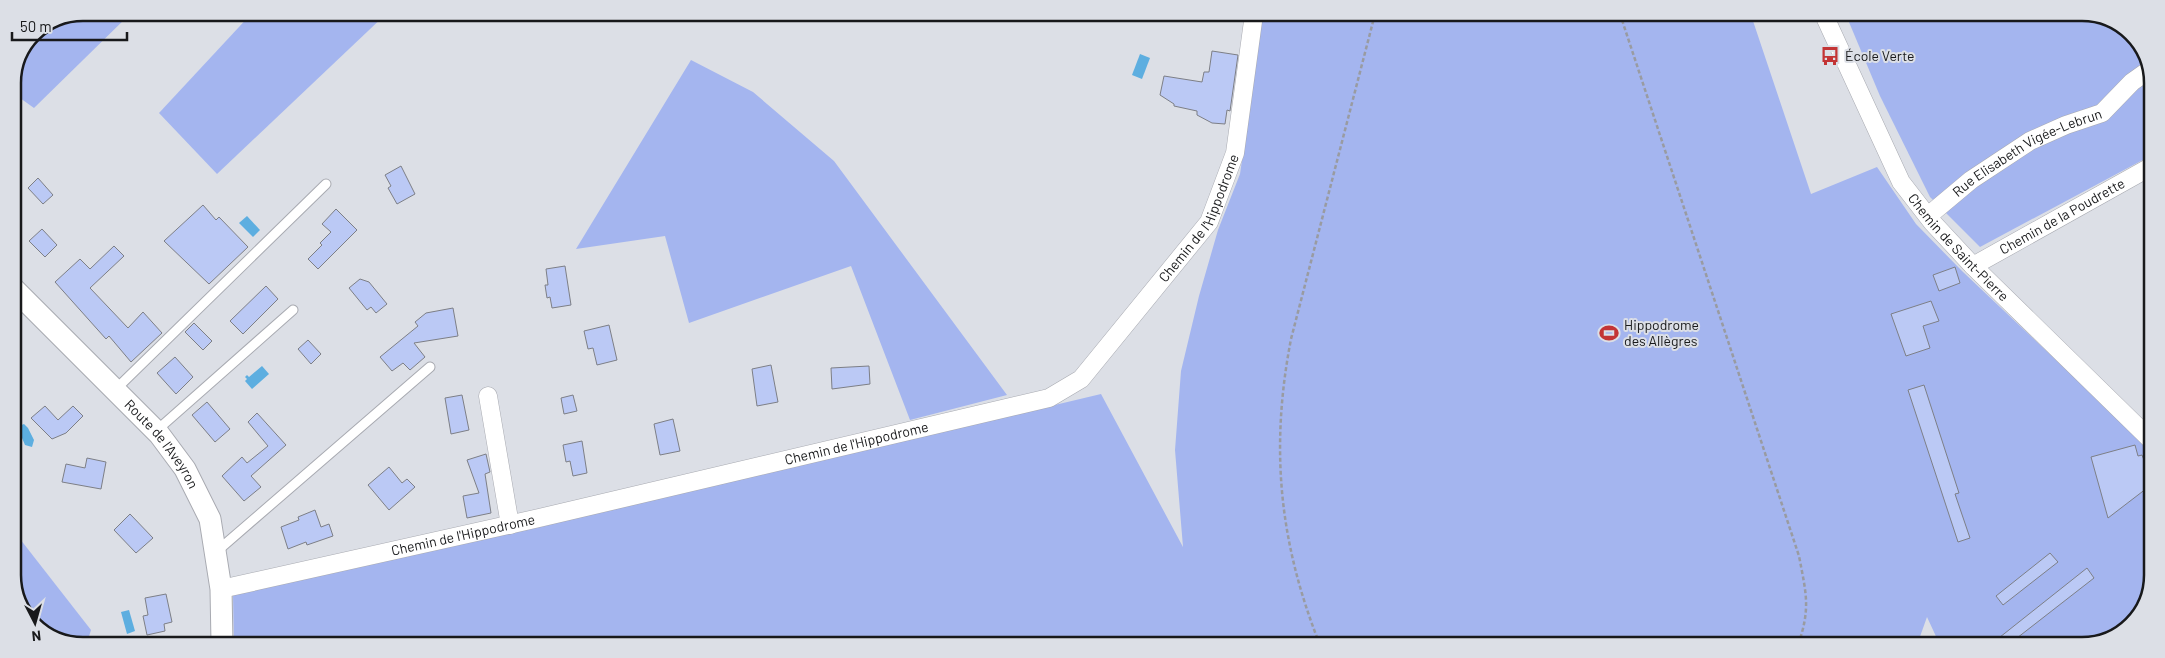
<svg xmlns="http://www.w3.org/2000/svg" width="2165" height="658" font-family="Barlow,sans-serif">
<style>
.green{fill:#a4b5ef}
.water{fill:#5daee0}
.building{fill:#bbc9f5;stroke:#7d7f86}
.lines{fill:none;stroke-linecap:round;stroke-linejoin:round}
.service-casing{stroke:#a8aab1;stroke-width:11}
.minor-casing{stroke:#a8aab1;stroke-width:19}
.tertiary-casing{stroke:#a8aab1;stroke-width:23}
.path{stroke:#999ba1;stroke-width:2.5;stroke-dasharray:4 2.5;stroke-linecap:butt}
.service{stroke:#fff;stroke-width:9}
.minor{stroke:#fff;stroke-width:18}
.tertiary{stroke:#fff;stroke-width:21}
.labels{text-anchor:middle;stroke-width:4;stroke-linejoin:round;paint-order:stroke}
.poi-label{font-size:14px;fill:#18191b;stroke:#dcdfe6;text-anchor:start}
.street-label{font-size:14px;fill:#18191b;stroke:#dcdfe6}
.rim{fill:none;stroke:#18191b;stroke-width:2.5}
</style>
<rect width="100%" height="100%" fill="#dcdfe6"/>
<g class="green">
<path d="M 83,13 L 131,13 L 34,108 L 13,93 L 13,83 L 33,33 Z"/>
<path d="M 252,13 L 387,13 L 217,174 L 159,113 Z"/>
<path d="M 1263,14 L 1751,15 L 1811,194 L 1877,167 L 1916,224 L 1962,271 L 2151,450 L 2150,594 L 2125,631 L 2082,645 L 1940,645 L 1927,617 L 1917,645 L 234,643 L 233,595 L 917,438 L 1101,394 L 1183,547 L 1175,450 L 1181,371 L 1199,296 L 1218,230 L 1240,174 Z"/>
<path d="M 1846,15 L 2101,15 L 2138,40 L 2152,78 L 2152,155 L 1980,247 L 1930,197 L 1880,96 Z"/>
<path d="M 691,60 L 753,92 L 834,161 L 1007,395 L 910,420 L 851,266 L 689,323 L 665,236 L 576,249 Z"/>
<path d="M 13,530 L 91,630 L 87,643 L 64,643 L 27,618 L 13,580 Z"/>
</g>
<g class="water">
<path d="M 1140,54 L 1150,58 L 1142,79 L 1132,75 Z"/>
<path d="M 247,216 L 260,230 L 253,237 L 239,223 Z"/>
<path d="M 262,366 L 269,374 L 252,389 L 245,381 L 247,379 L 245,377 L 247,375 L 249,377 Z"/>
<path d="M 24,424 L 28,428 L 34,440 L 32,447 L 25,445 L 22,438 L 17,434 L 19,426 Z"/>
<path d="M 129,610 L 135,631 L 127,634 L 121,612 Z"/>
</g>
<g class="building">
<path d="M 1212,51 L 1238,55 L 1230,111 L 1227,110 L 1225,124 L 1212,123 L 1197,115 L 1197,111 L 1174,106 L 1174,104 L 1160,95 L 1164,76 L 1202,82 L 1204,72 L 1209,72 Z"/>
<path d="M 401,166 L 415,194 L 397,204 L 388,188 L 391,186 L 385,175 Z"/>
<path d="M 38,178 L 53,195 L 43,204 L 28,188 Z"/>
<path d="M 203,205 L 216,220 L 219,217 L 248,247 L 209,284 L 164,241 Z"/>
<path d="M 336,209 L 357,230 L 318,269 L 308,259 L 322,245 L 320,243 L 331,232 L 322,224 Z"/>
<path d="M 42,229 L 57,245 L 45,257 L 29,241 Z"/>
<path d="M 114,246 L 124,256 L 90,288 L 128,328 L 143,312 L 162,333 L 131,362 L 109,336 L 106,339 L 55,282 L 80,259 L 90,269 Z"/>
<path d="M 565,266 L 571,305 L 552,308 L 550,297 L 547,298 L 545,285 L 548,285 L 546,269 Z"/>
<path d="M 1955,267 L 1960,283 L 1939,291 L 1933,275 Z"/>
<path d="M 360,279 L 369,282 L 387,304 L 376,313 L 371,307 L 367,310 L 349,288 Z"/>
<path d="M 266,286 L 278,299 L 243,334 L 230,321 Z"/>
<path d="M 1931,301 L 1939,321 L 1923,326 L 1930,348 L 1906,356 L 1891,314 Z"/>
<path d="M 453,308 L 458,336 L 414,343 L 425,357 L 410,370 L 403,363 L 392,371 L 380,357 L 418,326 L 415,322 L 426,313 Z"/>
<path d="M 194,323 L 212,341 L 203,350 L 185,332 Z"/>
<path d="M 609,325 L 617,360 L 597,365 L 593,348 L 588,349 L 584,331 Z"/>
<path d="M 308,340 L 321,354 L 311,364 L 298,349 Z"/>
<path d="M 175,357 L 193,377 L 176,394 L 157,373 Z"/>
<path d="M 771,365 L 778,402 L 757,406 L 752,369 Z"/>
<path d="M 869,366 L 870,384 L 832,389 L 831,368 Z"/>
<path d="M 1924,385 L 1959,493 L 1955,494 L 1970,538 L 1958,542 L 1908,390 Z"/>
<path d="M 462,395 L 469,430 L 451,434 L 445,398 Z"/>
<path d="M 573,395 L 577,411 L 564,414 L 561,398 Z"/>
<path d="M 207,402 L 230,429 L 215,442 L 192,415 Z"/>
<path d="M 45,406 L 58,420 L 73,406 L 83,416 L 66,433 L 52,439 L 31,418 Z"/>
<path d="M 257,413 L 286,445 L 251,476 L 261,487 L 244,501 L 222,476 L 242,457 L 247,463 L 268,446 L 248,422 Z"/>
<path d="M 673,419 L 680,451 L 660,455 L 654,424 Z"/>
<path d="M 582,441 L 587,473 L 573,476 L 570,461 L 566,462 L 563,445 Z"/>
<path d="M 2135,445 L 2138,456 L 2142,455 L 2151,478 L 2151,485 L 2108,518 L 2091,457 Z"/>
<path d="M 486,454 L 490,472 L 485,474 L 491,513 L 467,518 L 463,496 L 479,493 L 467,460 Z"/>
<path d="M 87,458 L 106,462 L 101,489 L 62,482 L 66,464 L 85,468 Z"/>
<path d="M 389,467 L 402,483 L 407,479 L 415,487 L 389,510 L 368,485 Z"/>
<path d="M 315,510 L 321,527 L 329,524 L 333,536 L 307,545 L 306,542 L 288,549 L 281,527 L 299,520 L 298,517 Z"/>
<path d="M 130,514 L 153,538 L 136,553 L 114,530 Z"/>
<path d="M 2050,553 L 2058,562 L 2003,605 L 1996,596 Z"/>
<path d="M 2087,568 L 2094,578 L 2008,645 L 1990,645 Z"/>
<path d="M 166,594 L 172,622 L 164,624 L 165,631 L 147,635 L 143,616 L 148,615 L 145,598 Z"/>
</g>
<g class="lines">
<g class="service-casing">
<g id="service">
<path d="M 115,390 L 326,184"/>
<path d="M 156,431 L 293,310"/>
<path d="M 216,552 L 430,367"/>
</g>
</g>
<g class="minor-casing">
<g id="minor">
<path id="s1" d="M 1824,15 L 1901,182 L 1932,222 L 1973,266 L 2151,440"/>
<path id="s2" d="M 1928,216 L 1971,180 L 2030,141 L 2066,125 L 2102,113 L 2132,82 L 2149,70"/>
<path id="s3" d="M 1973,266 L 2152,166"/>
<path d="M 488,396 L 510,525"/>
<path id="s4" d="M 221,589 L 539,518 L 1049,398 L 1081,379 L 1209,222 L 1235,153 L 1254,14"/>
</g>
</g>
<g class="tertiary-casing">
<g id="tertiary">
<path id="s5" d="M 13,288 L 159,434 L 185,469 L 210,519 L 221,589 L 222,643"/>
</g>
</g>
<g class="path">
<path d="M 1620,14 L 1799,556 C 1806,593 1811,608 1798,645"/>
<path d="M 1320,645 C 1279,542 1270,448 1291,339 L 1375,14"/>
</g>
<use href="#service" class="service"/>
<use href="#minor" class="minor"/>
<use href="#tertiary" class="tertiary"/>
</g>
<defs>
<g id="bus-bare" transform="scale(1.5)"><path d="M-5-6H5V4H4V6H2V4H-2V6H-4V4H-5ZM-3.5-4V0h7V-4ZM-3.5 1.2v1.5H-2V1.2ZM2 1.2v1.5H3.5V1.2Z" fill="#c33435" stroke="#dcdfe6" stroke-width="2.5" paint-order="stroke"/></g>
<g id="stadium-bare" transform="scale(1.5)"><path d="M0-5a6.5 5 0 1 0 0 10a6.5 5 0 1 0 0-10ZM-3.5-1.8h7v3.6h-7Z" fill="#c33435" stroke="#dcdfe6" stroke-width="2.5" paint-order="stroke"/></g>
</defs>
<g fill-rule="evenodd">
<use href="#bus-bare" x="1830" y="56"/>
<use href="#stadium-bare" x="1609" y="333"/>
</g>
<g class="labels">
<g class="poi-label">
<text x="1845" y="61">École Verte</text>
<text x="1624" y="330">Hippodrome<tspan x="1624" dy="16">des Allègres</tspan></text>
</g>
<g class="street-label">
<text dy="5" stroke="none"><textPath href="#s2" startOffset="119">Rue Elisabeth Vigée-Lebrun</textPath></text>
<text dy="5" stroke="none"><textPath href="#s3" startOffset="102">Chemin de la Poudrette</textPath></text>
<text dy="5" stroke="none"><textPath href="#s4" startOffset="1088">Chemin de l'Hippodrome</textPath></text>
<text dy="5" stroke="none"><textPath href="#s1" startOffset="271">Chemin de Saint-Pierre</textPath></text>
<text dy="5" stroke="none"><textPath href="#s4" startOffset="652">Chemin de l'Hippodrome</textPath></text>
<text dy="5" stroke="none"><textPath href="#s5" startOffset="216">Route de l'Aveyron</textPath></text>
<text dy="5" stroke="none"><textPath href="#s4" startOffset="248">Chemin de l'Hippodrome</textPath></text>
</g>
</g>
<path d="M0 0H2165V658H0ZM83 21H2082A62 62 0 0 1 2144 83V575A62 62 0 0 1 2082 637H83A62 62 0 0 1 21 575V83A62 62 0 0 1 83 21Z" fill="#dcdfe6" fill-rule="evenodd"/>
<path class="rim" d="M83 21H2082A62 62 0 0 1 2144 83V575A62 62 0 0 1 2082 637H83A62 62 0 0 1 21 575V83A62 62 0 0 1 83 21Z"/>
<g transform="translate(35 623) rotate(174)" stroke="#dcdfe6" stroke-width="4" paint-order="stroke">
<path d="M0-4L9 19L0 12L-9 19Z" fill="#18191b"/>
<text y="-8" font-size="14" font-weight="bold" text-anchor="middle" fill="#18191b">N</text>
</g>
<path d="M12 32v8h115v-8" fill="none" stroke="#18191b" stroke-width="2.5"/>
<text x="20" y="32" font-size="15" fill="#18191b" stroke="#dcdfe6" stroke-width="4" paint-order="stroke">50 m</text>
</svg>
